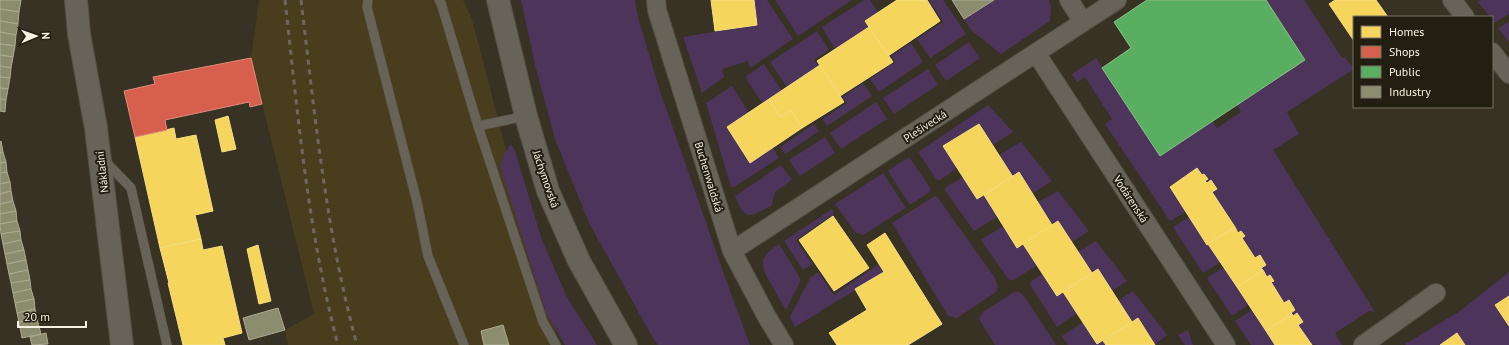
<svg xmlns="http://www.w3.org/2000/svg" width="1509" height="345" font-family="'PT Sans',sans-serif">
<style>
.built{fill:#483d1d}
.green{fill:#4d345a}
.homes{fill:#f6d55c;stroke:#f6de84}
.shops{fill:#d6604d;stroke:#e08c7a}
.public{fill:#5aae61;stroke:#89c288}
.industry{fill:#8c8c6e;stroke:#acab91}
.lines{fill:none;stroke-linecap:round;stroke-linejoin:round}
.service-casing{stroke:#565144;stroke-width:10}
.minor-casing{stroke:#565144;stroke-width:20}
.tertiary-casing{stroke:#565144;stroke-width:24}
.service{stroke:#676359;stroke-width:9}
.minor{stroke:#676359;stroke-width:18}
.tertiary{stroke:#676359;stroke-width:22}
.rail{stroke:#6d695e;stroke-width:3;stroke-dasharray:5 5;stroke-linecap:butt}
.labels{text-anchor:middle;stroke-width:4;stroke-linejoin:round;paint-order:stroke}
.street-label{font-size:11px;fill:#f7f2e2;stroke:#221e12}
</style>
<rect width="100%" height="100%" fill="#373223"/>
<path class="built" d="M 259,0 L 463,0 L 472,19 L 544,295 L 560,345 L 288,345 L 285,330 L 314,314 L 251,58 Z"/>
<g class="green">
<path d="M 521,0 L 635,0 L 638,17 L 659,88 L 725,277 L 750,345 L 658,345 L 653,338 L 589,223 L 555,139 L 536,69 Z"/>
<path d="M 754,0 L 767,0 L 793,39 L 750,68 L 748,61 L 722,69 L 724,77 L 702,93 L 683,37 L 757,25 Z"/>
<path d="M 775,0 L 852,0 L 798,36 Z"/>
<path d="M 864,0 L 870,0 L 878,12 L 865,21 L 869,27 L 835,49 L 822,27 Z"/>
<path d="M 929,0 L 943,0 L 966,34 L 930,58 L 917,39 L 943,22 Z"/>
<path d="M 994,0 L 1049,0 L 1051,7 L 1050,21 L 1001,54 L 971,30 L 964,19 Z"/>
<path d="M 1266,0 L 1304,0 L 1342,58 L 1345,57 L 1354,69 L 1287,112 L 1299,134 L 1273,150 L 1375,312 L 1369,311 L 1335,333 L 1342,345 L 1316,345 L 1315,344 L 1312,345 L 1298,325 L 1303,322 L 1297,313 L 1293,316 L 1291,313 L 1295,310 L 1289,300 L 1284,303 L 1271,282 L 1274,280 L 1270,275 L 1267,277 L 1261,268 L 1266,265 L 1255,258 L 1242,238 L 1245,236 L 1241,231 L 1238,233 L 1212,192 L 1216,189 L 1211,180 L 1207,183 L 1205,181 L 1208,179 L 1205,174 L 1202,175 L 1197,168 L 1170,186 L 1186,212 L 1170,221 L 1105,124 L 1112,119 L 1085,77 L 1077,82 L 1072,74 L 1096,58 L 1160,156 L 1213,121 L 1217,128 L 1241,112 L 1237,105 L 1305,61 Z"/>
<path d="M 1481,0 L 1509,0 L 1509,14 L 1494,23 L 1492,17 L 1490,17 L 1478,2 Z"/>
<path d="M 1509,22 L 1509,42 L 1498,28 Z"/>
<path d="M 817,31 L 829,50 L 814,60 L 818,66 L 787,87 L 770,62 Z"/>
<path d="M 969,42 L 980,58 L 946,81 L 935,65 Z"/>
<path d="M 911,43 L 923,62 L 879,92 L 870,79 L 895,62 L 891,56 Z"/>
<path d="M 764,64 L 782,91 L 763,104 L 745,77 Z"/>
<path d="M 928,69 L 938,85 L 894,114 L 883,98 Z"/>
<path d="M 863,83 L 872,96 L 827,126 L 822,119 L 847,103 L 843,97 Z"/>
<path d="M 732,86 L 749,113 L 750,162 L 773,148 L 779,158 L 734,187 L 731,187 L 706,103 Z"/>
<path d="M 876,102 L 887,119 L 841,149 L 830,133 Z"/>
<path d="M 988,105 L 1013,132 L 993,145 L 978,124 L 944,146 L 957,168 L 940,180 L 937,180 L 918,152 Z"/>
<path d="M 814,124 L 819,131 L 785,154 L 780,147 Z"/>
<path d="M 825,137 L 835,153 L 800,176 L 789,160 Z"/>
<path d="M 1021,142 L 1052,181 L 1032,194 L 1019,172 L 1012,176 L 999,155 Z"/>
<path d="M 511,144 L 515,151 L 542,240 L 567,297 L 597,345 L 565,345 L 546,313 L 500,166 L 505,152 Z"/>
<path d="M 909,157 L 931,189 L 928,193 L 910,205 L 888,171 Z"/>
<path d="M 781,165 L 792,180 L 775,192 L 772,205 C 749,218 746,222 735,196 Z"/>
<path d="M 883,173 L 906,208 L 863,235 L 855,232 L 835,204 Z"/>
<path d="M 963,177 L 977,199 L 984,195 L 997,217 L 974,231 L 945,190 L 945,188 Z"/>
<path d="M 1058,191 L 1089,231 L 1072,242 L 1058,221 L 1052,225 L 1038,202 Z"/>
<path d="M 935,196 L 938,198 L 995,278 C 997,284 999,287 996,292 L 957,318 L 948,316 L 892,223 Z"/>
<path d="M 832,209 L 834,214 L 796,240 L 812,264 L 803,270 L 784,241 Z"/>
<path d="M 1189,217 L 1221,262 L 1203,273 L 1173,227 Z"/>
<path d="M 1003,226 L 1017,248 L 1023,244 L 1037,265 L 1014,280 L 1009,280 L 981,240 Z"/>
<path d="M 1096,241 L 1127,281 L 1112,291 L 1098,269 L 1092,273 L 1078,252 Z"/>
<path d="M 779,244 L 800,278 L 800,282 L 786,310 C 781,302 776,294 772,285 C 760,266 757,258 779,244 Z"/>
<path d="M 879,264 L 883,273 L 795,327 L 790,317 L 810,278 L 818,272 L 834,295 Z"/>
<path d="M 1224,267 L 1248,305 L 1232,316 L 1207,278 Z"/>
<path d="M 1509,272 L 1509,296 L 1495,305 L 1509,326 L 1509,345 L 1465,345 L 1457,334 L 1440,345 L 1406,345 L 1405,344 L 1460,311 Z"/>
<path d="M 1042,274 L 1057,296 L 1063,292 L 1077,313 L 1057,327 L 1029,283 Z"/>
<path d="M 1133,291 L 1167,335 L 1155,344 L 1138,318 L 1132,321 L 1118,301 Z"/>
<path d="M 1014,292 L 1019,292 L 1024,296 L 1056,345 L 995,345 L 979,319 L 983,312 Z"/>
<path d="M 1252,310 L 1275,345 L 1251,345 L 1235,321 Z"/>
<path d="M 1083,322 L 1097,344 L 1103,341 L 1106,345 L 1068,345 L 1062,336 Z"/>
<path d="M 1188,330 L 1193,345 L 1185,345 L 1178,335 Z"/>
</g>
<g class="homes">
<path d="M 711,0 L 754,0 L 757,25 L 715,31 Z"/>
<path d="M 897,0 L 927,0 L 940,21 L 888,56 L 865,21 Z"/>
<path d="M 1335,0 L 1376,0 L 1388,17 L 1354,17 L 1354,41 L 1329,4 Z"/>
<path d="M 869,27 L 893,62 L 840,96 L 817,61 Z"/>
<path d="M 820,65 L 844,102 L 802,128 L 791,111 L 780,117 L 769,99 Z"/>
<path d="M 769,99 L 780,117 L 791,111 L 802,128 L 750,163 L 727,127 Z"/>
<path d="M 228,116 L 236,149 L 222,152 L 215,120 Z"/>
<path d="M 979,124 L 1013,177 L 977,199 L 943,146 Z"/>
<path d="M 174,128 L 176,139 L 196,135 L 213,211 L 195,215 L 201,239 L 160,248 L 135,137 Z"/>
<path d="M 1197,168 L 1202,175 L 1204,174 L 1208,179 L 1205,181 L 1207,183 L 1211,180 L 1217,189 L 1212,192 L 1235,227 L 1207,245 L 1170,187 Z"/>
<path d="M 1019,172 L 1052,225 L 1017,248 L 984,195 Z"/>
<path d="M 833,216 L 869,268 L 834,291 L 799,240 Z"/>
<path d="M 1058,221 L 1092,273 L 1057,296 L 1023,244 Z"/>
<path d="M 1235,227 L 1238,233 L 1241,231 L 1245,236 L 1242,238 L 1255,258 L 1260,255 L 1266,265 L 1261,268 L 1263,270 L 1237,287 L 1208,244 Z"/>
<path d="M 885,233 L 942,324 L 908,345 L 837,345 L 829,333 L 867,310 L 855,289 L 884,272 L 867,245 Z"/>
<path d="M 201,239 L 203,250 L 222,246 L 242,333 L 223,338 L 225,345 L 183,345 L 168,283 L 169,283 L 160,248 Z"/>
<path d="M 258,245 L 271,301 L 259,304 L 247,249 Z"/>
<path d="M 1098,269 L 1132,322 L 1097,344 L 1063,292 Z"/>
<path d="M 1263,270 L 1267,277 L 1270,275 L 1274,281 L 1271,282 L 1284,303 L 1289,300 L 1295,310 L 1291,313 L 1292,314 L 1266,331 L 1237,287 Z"/>
<path d="M 1509,296 L 1509,326 L 1495,305 Z"/>
<path d="M 1297,313 L 1303,322 L 1298,325 L 1312,345 L 1275,345 L 1266,331 L 1292,314 L 1293,316 Z"/>
<path d="M 1138,318 L 1155,345 L 1106,345 L 1103,341 Z"/>
<path d="M 1457,333 L 1465,345 L 1440,345 Z"/>
</g>
<path class="shops" d="M 251,58 L 262,104 L 250,107 L 249,102 L 165,120 L 167,130 L 135,137 L 124,91 L 155,84 L 153,77 Z"/>
<path class="public" d="M 1147,0 L 1266,0 L 1305,60 L 1160,156 L 1102,68 L 1131,48 L 1114,22 Z"/>
<g class="industry">
<path d="M 0,0 L 21,0 L 19,12 L 0,9 Z"/>
<path d="M 952,0 L 994,0 L 964,19 Z"/>
<path d="M 0,9 L 19,12 L 18,24 L 0,21 Z"/>
<path d="M 0,21 L 18,24 L 16,35 L 0,32 Z"/>
<path d="M 0,32 L 16,35 L 15,46 L 0,44 Z"/>
<path d="M 0,44 L 15,46 L 13,57 L 0,55 Z"/>
<path d="M 0,55 L 13,57 L 11,68 L 0,66 Z"/>
<path d="M 0,66 L 11,68 L 10,78 L 0,77 Z"/>
<path d="M 0,77 L 10,78 L 8,89 L 0,88 Z"/>
<path d="M 0,88 L 8,89 L 6,100 L 0,99 Z"/>
<path d="M 0,99 L 6,100 L 5,112 L 0,111 Z"/>
<path d="M 1,141 L 3,152 L 0,153 L 0,142 Z"/>
<path d="M 3,152 L 6,162 L 0,163 L 0,153 Z"/>
<path d="M 6,162 L 7,172 L 0,173 L 0,163 Z"/>
<path d="M 7,172 L 10,182 L 0,184 L 0,173 Z"/>
<path d="M 10,182 L 11,191 L 0,194 L 0,184 Z"/>
<path d="M 11,191 L 13,201 L 0,204 L 0,194 Z"/>
<path d="M 13,201 L 16,211 L 0,214 L 0,204 Z"/>
<path d="M 16,211 L 17,221 L 0,224 L 0,214 Z"/>
<path d="M 17,221 L 20,231 L 1,234 L 0,224 Z"/>
<path d="M 20,231 L 21,240 L 3,244 L 1,234 Z"/>
<path d="M 21,240 L 24,250 L 5,254 L 3,244 Z"/>
<path d="M 24,250 L 26,260 L 7,264 L 5,254 Z"/>
<path d="M 26,260 L 28,270 L 9,274 L 7,264 Z"/>
<path d="M 28,270 L 30,280 L 11,283 L 9,274 Z"/>
<path d="M 30,280 L 31,289 L 13,293 L 11,283 Z"/>
<path d="M 31,289 L 34,299 L 15,303 L 13,293 Z"/>
<path d="M 34,299 L 35,309 L 17,313 L 15,303 Z"/>
<path d="M 278,308 L 285,330 L 249,340 L 243,318 Z"/>
<path d="M 35,309 L 37,319 L 19,322 L 17,313 Z"/>
<path d="M 37,319 L 41,334 L 22,338 L 19,322 Z"/>
<path d="M 503,325 L 509,345 L 484,345 L 481,331 Z"/>
<path d="M 46,333 L 48,344 L 32,345 L 30,337 Z"/>
</g>
<g class="lines">
<g class="service-casing">
<g id="service">
<path d="M 368,0 L 367,7 L 417,202 L 428,256 L 464,345"/>
<path d="M 439,0 L 441,3 L 478,126"/>
<path d="M 526,116 L 478,126 L 543,322 L 556,345"/>
<path d="M 103,159 L 131,188 L 167,345"/>
</g>
</g>
<g class="minor-casing">
<g id="minor">
<path d="M 656,0 L 657,10 L 732,251 L 767,317 L 784,345"/>
<path d="M 1069,0 L 1083,22"/>
<path d="M 1452,0 L 1465,17"/>
<path d="M 1492,52 L 1509,74"/>
<path d="M 1036,53 L 1226,345"/>
<path d="M 732,251 L 1117,0"/>
<path d="M 1363,345 L 1436,293"/>
</g>
</g>
<g class="tertiary-casing">
<g id="tertiary">
<path d="M 76,0 L 79,34 L 96,128 L 122,345"/>
<path d="M 498,0 L 526,116 L 548,191 L 579,261 L 626,345"/>
</g>
</g>
<use href="#service" class="service"/>
<use href="#minor" class="minor"/>
<use href="#tertiary" class="tertiary"/>
<g class="rail">
<path d="M 285,0 C 298,116 308,232 338,345"/>
<path d="M 301,0 C 315,116 326,232 357,345"/>
</g>
</g>
<g class="labels">
<g class="street-label">
<text transform="translate(925 126) rotate(-33)" y="4">Plešivecká</text>
<text transform="translate(102 172) rotate(-97)" y="4">Nákladní</text>
<text transform="translate(709 177) rotate(73)" y="4">Buchenwaldská</text>
<text transform="translate(546 179) rotate(71)" y="4">Jáchymovská</text>
<text transform="translate(1131 199) rotate(57)" y="4">Vodárenská</text>
</g>
</g>
<rect x="1353" y="16" width="140" height="92" fill="#221e12" stroke="#777365"/>
<rect x="1361" y="26" width="20" height="12" fill="#f6d55c" stroke="#777365"/>
<text x="1389" y="36" font-size="12" fill="#f7f2e2">Homes</text>
<rect x="1361" y="46" width="20" height="12" fill="#d6604d" stroke="#777365"/>
<text x="1389" y="56" font-size="12" fill="#f7f2e2">Shops</text>
<rect x="1361" y="66" width="20" height="12" fill="#5aae61" stroke="#777365"/>
<text x="1389" y="76" font-size="12" fill="#f7f2e2">Public</text>
<rect x="1361" y="86" width="20" height="12" fill="#8c8c6e" stroke="#777365"/>
<text x="1389" y="96" font-size="12" fill="#f7f2e2">Industry</text>
<g transform="translate(36 36) rotate(88)" stroke="#221e12" stroke-width="3" paint-order="stroke">
<path d="M0-3L7 15L0 10L-7 15Z" fill="#f7f2e2"/>
<text y="-6" font-size="11" font-weight="bold" text-anchor="middle" fill="#f7f2e2">N</text>
</g>
<path d="M18 321v6h68v-6" fill="none" stroke="#f7f2e2" stroke-width="2"/>
<text x="24" y="321" font-size="12" fill="#f7f2e2" stroke="#221e12" stroke-width="3" paint-order="stroke">20 m</text>
</svg>
